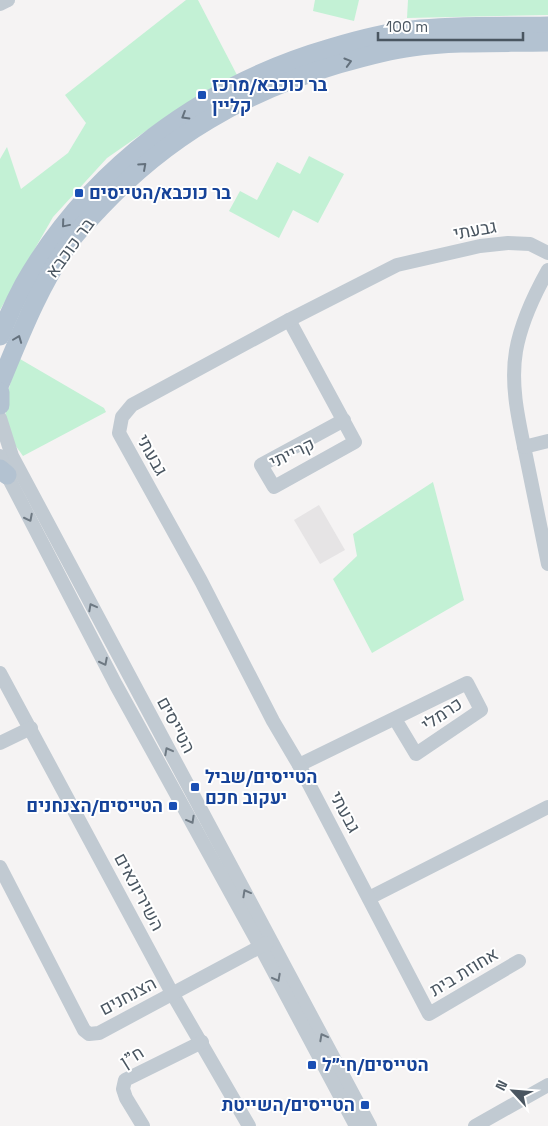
<svg xmlns="http://www.w3.org/2000/svg" width="548" height="1126" font-family="'Space Grotesk',Heebo,sans-serif">
<style>
.education{fill:#e6e4e5}
.green{fill:#c3f1d5}
.lines{fill:none;stroke-linecap:round;stroke-linejoin:round}
.minor{stroke:#c1cad2;stroke-width:14}
.major{stroke:#b3c2d1;stroke-width:19}
.oneway{stroke:#64717d}
.oneway2{stroke:#6e7983}
.transit-dot{fill:#1a4fb4;stroke:#fff;stroke-width:2}
.labels{text-anchor:middle;stroke-width:4;stroke-linejoin:round;paint-order:stroke}
.transit-label{font-size:18px;font-weight:bold;fill:#164399;stroke:#fff;text-anchor:start}
.street-label{font-size:18px;fill:#4a5661;stroke:#fff}
</style>
<rect width="100%" height="100%" fill="#f5f3f3"/>
<path class="education" d="M 319,505 L 345,550 L 320,564 L 294,520 Z"/>
<g class="green">
<path d="M 186,0 L 198,0 L 237,75 L 169,115 L 107,158 L 53,217 L 0,310 L 0,159 L 7,147 L 21,189 L 68,153 L 86,123 L 65,95 Z"/>
<path d="M 315,0 L 359,0 L 354,21 L 313,11 Z"/>
<path d="M 408,0 L 548,0 L 548,15 L 407,18 Z"/>
<path d="M 309,156 L 344,174 L 318,223 L 293,210 L 279,238 L 229,211 L 240,191 L 257,200 L 277,162 L 300,174 Z"/>
<path d="M 20,359 L 104,408 L 106,412 L 23,456 C 19,450 13,443 10,436 C 0,411 9,382 20,359 Z"/>
<path d="M 433,482 L 464,600 L 372,653 L 333,579 L 357,556 L 353,534 Z"/>
</g>
<g class="lines">
<g class="minor">
<path d="M 0,4 L 8,0"/>
<path d="M 548,270 C 534,295 521,322 516,351 C 510,386 519,422 526,456 C 533,492 541,528 548,564"/>
<path d="M 289,320 L 355,442 L 274,487 L 261,465 L 344,420"/>
<path d="M 0,418 L 12,456 L 370,1126"/>
<path d="M 524,447 L 548,441"/>
<path d="M 0,456 L 7,475 L 116,685 L 260,946 L 356,1126"/>
<path d="M 0,673 L 172,993 L 249,1126"/>
<path d="M 0,743 L 31,728"/>
<path d="M 299,765 L 467,683 L 481,710 L 416,754 L 395,719"/>
<path d="M 0,867 L 84,1030 L 89,1034 L 99,1033 L 267,943"/>
<path d="M 369,898 L 548,807"/>
<path d="M 519,961 L 429,1014 L 299,765 L 273,721 L 201,581 L 119,433 L 122,417 L 132,405 L 289,320 L 397,265 L 480,246 L 508,243 L 530,244 L 548,253"/>
<path d="M 143,1126 L 126,1098 L 123,1089 L 125,1080 L 202,1042"/>
<path d="M 475,1126 L 548,1085"/>
</g>
<g class="major">
<path d="M 0,336 C 7,318 15,301 24,284 C 90,168 203,85 331,48 C 357,40 384,33 412,30 C 457,25 503,27 548,26"/>
<path d="M 0,384 C 21,333 40,284 72,239 C 80,228 91,218 100,208 C 167,136 244,92 339,64 C 363,57 388,50 412,47 C 457,41 503,43 548,42"/>
<path d="M 0,392 L 0,405"/>
<path d="M 0,469 L 7,475"/>
</g>
</g>
<defs><path id="oneway-chevron" d="M-2-3.5L2.5 0L-2 3.5" fill="none" stroke-width="1.6" stroke-linecap="round" stroke-linejoin="round" transform="scale(1.25)"/></defs>
<g class="oneway">
<use href="#oneway-chevron" transform="translate(348 62) rotate(-16)"/>
<use href="#oneway-chevron" transform="translate(185 116) rotate(149)"/>
<use href="#oneway-chevron" transform="translate(143 166) rotate(-42)"/>
<use href="#oneway-chevron" transform="translate(65 224) rotate(130)"/>
<use href="#oneway-chevron" transform="translate(18 339) rotate(-69)"/>
</g>
<g class="oneway2">
<use href="#oneway-chevron" transform="translate(29 518) rotate(63)"/>
<use href="#oneway-chevron" transform="translate(92 607) rotate(-118)"/>
<use href="#oneway-chevron" transform="translate(104 662) rotate(63)"/>
<use href="#oneway-chevron" transform="translate(168 751) rotate(-118)"/>
<use href="#oneway-chevron" transform="translate(191 820) rotate(61)"/>
<use href="#oneway-chevron" transform="translate(246 893) rotate(-119)"/>
<use href="#oneway-chevron" transform="translate(277 978) rotate(62)"/>
<use href="#oneway-chevron" transform="translate(323 1037) rotate(-118)"/>
</g>
<g class="transit-dot">
<rect x="197" y="90" width="10" height="10" rx="2.5"/>
<rect x="74" y="188" width="10" height="10" rx="2.5"/>
<rect x="190" y="782" width="10" height="10" rx="2.5"/>
<rect x="168" y="801" width="10" height="10" rx="2.5"/>
<rect x="307" y="1060" width="10" height="10" rx="2.5"/>
<rect x="360" y="1100" width="10" height="10" rx="2.5"/>
</g>
<g class="labels">
<g class="transit-label">
<text x="212" y="91">בר כוכבא/מרכז<tspan x="212" dy="21">קליין</tspan></text>
<text x="89" y="199">בר כוכבא/הטייסים</text>
<text x="205" y="783">הטייסים/שביל<tspan x="205" dy="21">יעקוב חכם</tspan></text>
<text x="163" y="812" text-anchor="end">הטייסים/הצנחנים</text>
<text x="322" y="1071">הטייסים/חי״ל</text>
<text x="355" y="1111" text-anchor="end">הטייסים/השייטת</text>
</g>
<g class="street-label">
<text transform="translate(475 230) rotate(-10)" y="6">גבעתי</text>
<text transform="translate(70 248) rotate(-54)" y="6">בר כוכבא</text>
<text transform="translate(292 453) rotate(-25)" y="6">קרייתי</text>
<text transform="translate(152 455) rotate(61)" y="6">גבעתי</text>
<text transform="translate(442 714) rotate(-34)" y="6">כרמלי</text>
<text transform="translate(176 725) rotate(62)" y="6">הטייסים</text>
<text transform="translate(345 812) rotate(62)" y="6">גבעתי</text>
<text transform="translate(139 892) rotate(62)" y="6">השיריונאים</text>
<text transform="translate(464 972) rotate(-31)" y="6">אחוזת בית</text>
<text transform="translate(128 996) rotate(-28)" y="6">הצנחנים</text>
<text transform="translate(132 1057) rotate(-32)" y="6">ח"ן</text>
</g>
</g>
<g transform="translate(513 1091) rotate(296)" stroke="#ffffff" stroke-width="4" paint-order="stroke">
<path d="M0-4L9 19L0 12L-9 19Z" fill="#4a5661"/>
<text y="-8" font-size="14" font-weight="bold" text-anchor="middle" fill="#4a5661">N</text>
</g>
<path d="M378 32v8h145v-8" fill="none" stroke="#4a5661" stroke-width="2.5"/>
<text x="386" y="32" font-size="15" fill="#4a5661" stroke="#ffffff" stroke-width="4" paint-order="stroke">100 m</text>
</svg>
